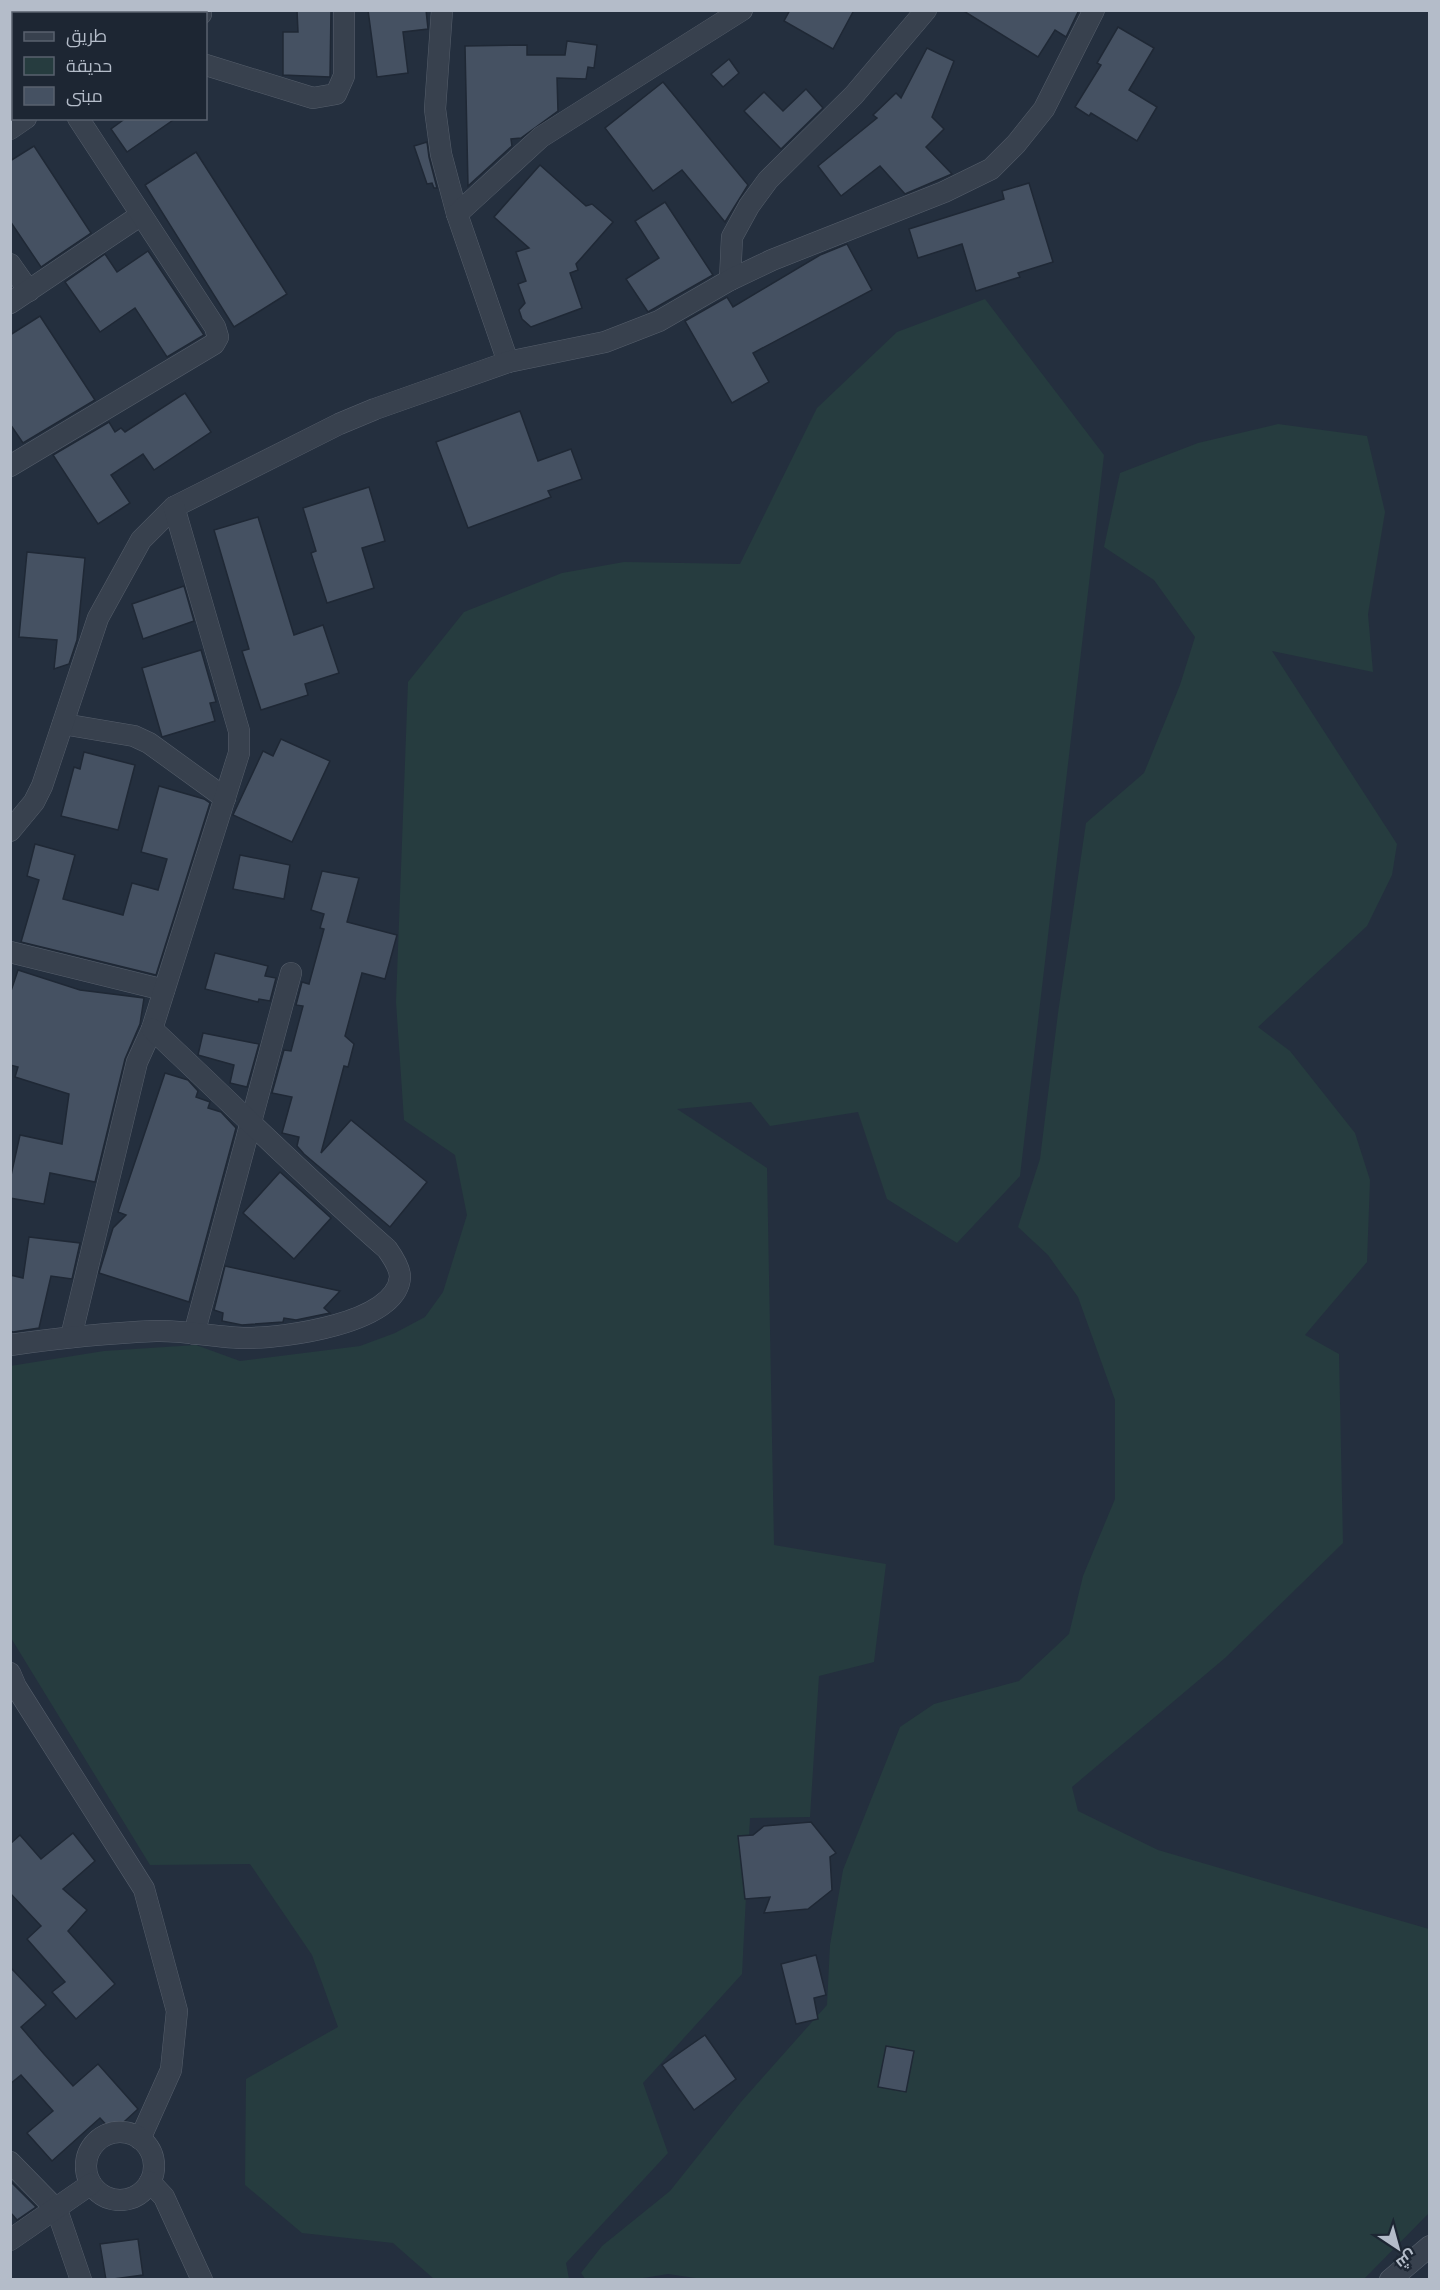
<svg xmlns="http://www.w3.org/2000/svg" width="1440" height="2290" font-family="'Golos Text',Cairo,sans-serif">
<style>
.green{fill:#263c3f}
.building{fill:#455162;stroke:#1f2835;stroke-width:1.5}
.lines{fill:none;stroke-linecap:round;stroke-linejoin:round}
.street-casing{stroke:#565f6c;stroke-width:22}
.street{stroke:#38414e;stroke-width:21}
</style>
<rect width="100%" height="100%" fill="#242f3e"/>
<g class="green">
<path d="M 985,299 L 1104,455 L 1020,1176 L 957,1243 L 887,1199 L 858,1112 L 770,1126 L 751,1102 L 677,1109 L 767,1168 L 774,1545 L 886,1564 L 874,1662 L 819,1676 L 810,1817 L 750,1818 L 742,1974 L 643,2083 L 668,2153 L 566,2263 L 569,2279 L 434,2279 L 393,2243 L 302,2233 L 245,2185 L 246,2079 L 338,2027 L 312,1955 L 250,1864 L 150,1865 L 11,1638 L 10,1366 L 104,1351 L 196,1345 L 240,1361 L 360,1346 L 395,1333 L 425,1317 L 443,1292 L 467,1215 L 455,1155 L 404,1120 L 396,1002 L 408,682 L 464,612 L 562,573 L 624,562 L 740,564 L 817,408 L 897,332 Z"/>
<path d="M 1278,424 L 1367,436 L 1385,512 L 1368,614 L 1373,672 L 1272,651 L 1397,844 L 1392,875 L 1367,926 L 1258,1027 L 1290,1051 L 1355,1133 L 1370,1180 L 1367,1262 L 1305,1335 L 1339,1354 L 1343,1543 L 1225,1658 L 1072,1787 L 1078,1811 L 1158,1850 L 1429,1929 L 1429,2213 L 1364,2279 L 709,2280 L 668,2274 L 637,2279 L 586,2280 L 581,2273 L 602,2246 L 670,2191 L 741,2102 L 827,2005 L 830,1945 L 843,1870 L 900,1727 L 934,1704 L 1019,1681 L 1069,1634 L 1083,1576 L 1115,1499 L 1115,1400 L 1078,1297 L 1048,1255 L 1018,1227 L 1040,1159 L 1058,1013 L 1086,823 L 1144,773 L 1180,685 L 1195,637 L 1154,580 L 1104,547 L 1120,473 L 1198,443 Z"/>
</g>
<g class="building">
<path d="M 297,10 L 331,10 L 330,77 L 283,75 L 283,32 L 298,32 Z"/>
<path d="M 368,10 L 426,10 L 428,29 L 403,32 L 408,73 L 377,77 Z"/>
<path d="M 790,10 L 854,10 L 833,49 L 784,21 Z"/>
<path d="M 962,10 L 1079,10 L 1066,37 L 1055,30 L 1038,57 Z"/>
<path d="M 1118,27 L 1154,48 L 1129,90 L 1157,107 L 1137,141 L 1091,113 L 1089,116 L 1075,107 L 1101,65 L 1097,63 Z"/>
<path d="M 567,41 L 597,45 L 594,68 L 588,67 L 586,79 L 557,78 L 558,111 L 521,138 L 511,139 L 512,146 L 468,186 L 465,46 L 527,45 L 527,55 L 565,55 Z"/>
<path d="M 927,48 L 954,61 L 932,117 L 944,129 L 926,147 L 952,174 L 905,194 L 880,166 L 841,196 L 818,166 L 877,118 L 873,115 L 896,93 L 901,98 Z"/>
<path d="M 729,59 L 739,73 L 723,87 L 711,74 Z"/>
<path d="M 663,82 L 748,185 L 725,222 L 682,170 L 653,191 L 605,128 Z"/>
<path d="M 806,89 L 823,108 L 781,149 L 744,111 L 764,92 L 783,111 Z"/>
<path d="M 126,118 L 176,118 L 127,152 L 111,129 Z"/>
<path d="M 427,142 L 429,157 L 437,188 L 434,188 L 432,183 L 427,184 L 414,146 Z"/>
<path d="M 34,146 L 91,233 L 41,267 L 10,221 L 10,161 Z"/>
<path d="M 196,152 L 287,294 L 234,327 L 145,185 Z"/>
<path d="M 540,165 L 586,206 L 592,204 L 613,222 L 576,264 L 578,270 L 570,273 L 582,308 L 531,327 L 522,319 L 519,310 L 525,303 L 518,284 L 526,281 L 516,252 L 529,248 L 494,217 Z"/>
<path d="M 1029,183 L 1053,262 L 1018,273 L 1020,277 L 976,291 L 962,244 L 918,258 L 909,229 L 1004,199 L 1002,191 Z"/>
<path d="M 665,202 L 713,275 L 648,312 L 626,279 L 659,258 L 635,221 Z"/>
<path d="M 847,244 L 872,290 L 753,353 L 769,382 L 732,403 L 685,321 L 727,297 L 733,307 L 820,255 Z"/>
<path d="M 148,251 L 204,335 L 167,357 L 135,308 L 100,332 L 65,282 L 105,254 L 117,272 Z"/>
<path d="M 40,316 L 95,400 L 23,443 L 10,424 L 10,335 Z"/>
<path d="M 185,393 L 211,432 L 154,470 L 143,454 L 111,475 L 130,503 L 98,524 L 53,455 L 109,422 L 115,432 L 121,428 L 125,432 Z"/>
<path d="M 520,411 L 538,461 L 571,449 L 582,479 L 548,491 L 551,497 L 468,528 L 436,442 Z"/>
<path d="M 369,487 L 385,541 L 362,548 L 374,588 L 327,603 L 311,553 L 316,551 L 303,508 Z"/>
<path d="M 258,517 L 294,635 L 323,625 L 339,673 L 305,684 L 308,695 L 261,710 L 242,651 L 249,649 L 214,530 Z"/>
<path d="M 27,552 L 85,558 L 77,640 L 69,664 L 54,669 L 57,640 L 19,637 Z"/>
<path d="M 184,586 L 194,621 L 143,639 L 132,604 Z"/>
<path d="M 201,650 L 216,702 L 210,703 L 215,721 L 162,737 L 142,668 Z"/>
<path d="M 281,739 L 330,761 L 292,842 L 233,815 L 263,751 L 273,756 Z"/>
<path d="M 84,752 L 135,765 L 118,830 L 61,816 L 74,767 L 80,769 Z"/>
<path d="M 159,786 L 204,799 L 210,803 L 156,975 L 21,942 L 39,880 L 27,876 L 35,844 L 75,855 L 63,899 L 123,915 L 132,883 L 158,890 L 167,859 L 141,852 Z"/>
<path d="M 240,855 L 290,865 L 284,899 L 233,889 Z"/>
<path d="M 322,871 L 359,878 L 347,922 L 397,935 L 385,979 L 362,973 L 345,1036 L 354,1044 L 348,1067 L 344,1066 L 321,1153 L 351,1120 L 427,1182 L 390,1227 L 304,1154 L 297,1146 L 299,1137 L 282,1133 L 292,1097 L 272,1093 L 284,1050 L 291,1051 L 303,1006 L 296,1005 L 302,982 L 309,984 L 324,929 L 320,928 L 324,914 L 311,910 Z"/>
<path d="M 215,953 L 268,966 L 265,976 L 276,978 L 270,1001 L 259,999 L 258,1002 L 205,989 Z"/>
<path d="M 18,970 L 80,990 L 144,998 L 140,1024 L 125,1059 L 95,1182 L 50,1173 L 44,1204 L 10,1198 L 10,1180 L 20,1135 L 62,1144 L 69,1094 L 15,1077 L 18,1067 L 10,1065 L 10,994 Z"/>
<path d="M 203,1033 L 259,1044 L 247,1087 L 230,1083 L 234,1065 L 198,1055 Z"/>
<path d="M 165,1073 L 188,1080 L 198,1091 L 196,1097 L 210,1102 L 208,1108 L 221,1112 L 236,1128 L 189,1302 L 99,1273 L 113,1228 L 126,1215 L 118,1212 Z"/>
<path d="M 280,1172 L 331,1218 L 294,1259 L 243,1213 Z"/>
<path d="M 29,1237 L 80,1243 L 72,1279 L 51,1276 L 39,1328 L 13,1332 L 10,1331 L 10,1275 L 23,1278 Z"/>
<path d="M 225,1266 L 340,1291 L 324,1308 L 330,1313 L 296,1320 L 284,1318 L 283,1322 L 242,1325 L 222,1321 L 223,1313 L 214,1310 Z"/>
<path d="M 811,1822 L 836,1853 L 830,1857 L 832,1890 L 808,1909 L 764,1913 L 770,1897 L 745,1899 L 738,1836 L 753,1835 L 764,1826 Z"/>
<path d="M 73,1833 L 95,1861 L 63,1889 L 87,1910 L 68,1931 L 115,1984 L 76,2019 L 52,1992 L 65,1982 L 27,1939 L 41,1926 L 10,1893 L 10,1844 L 20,1835 L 41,1859 Z"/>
<path d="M 816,1955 L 826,1995 L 814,1998 L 818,2019 L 796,2024 L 781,1964 Z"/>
<path d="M 10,1967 L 46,2005 L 21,2027 L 44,2054 L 73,2086 L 98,2064 L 138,2109 L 113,2132 L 100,2118 L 52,2161 L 27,2133 L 53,2111 L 21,2075 L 10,2084 Z"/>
<path d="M 705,2035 L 736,2079 L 694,2110 L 662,2065 Z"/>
<path d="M 886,2046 L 914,2051 L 906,2092 L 878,2087 Z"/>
<path d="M 10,2181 L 36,2207 L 17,2220 L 10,2212 Z"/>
<path d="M 138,2239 L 143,2275 L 106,2280 L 100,2244 Z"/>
</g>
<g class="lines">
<g class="street-casing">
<g id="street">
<path d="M 442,10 L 435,109 L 441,154 L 457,214"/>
<path d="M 62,14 L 62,10"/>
<path d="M 201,14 L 201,10"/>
<path d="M 206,65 L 313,98 L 336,94 L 344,76 L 344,10"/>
<path d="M 10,129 L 26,118"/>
<path d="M 10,264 L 29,291"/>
<path d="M 730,280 L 732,237 L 749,206 L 768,180 L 854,95 L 926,10"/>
<path d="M 10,303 L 141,215"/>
<path d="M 508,362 L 457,214 L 541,137 L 742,10"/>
<path d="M 10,466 L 214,344 L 218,337 L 215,327 L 78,118"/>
<path d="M 63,724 L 134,736 L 149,743 L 225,798"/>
<path d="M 10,831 L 34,802 L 42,786 L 98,618 L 141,540 L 174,507 L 339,424 L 375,409 L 508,362 L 605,342 L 659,321 L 730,280 L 772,260 L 944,192 L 991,169 L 1016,144 L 1044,109 L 1094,10"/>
<path d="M 10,952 L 164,990"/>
<path d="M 194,1334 L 291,973"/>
<path d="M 71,1337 L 137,1062 L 152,1029 L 239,753 L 239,731 L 174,507"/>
<path d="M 10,1345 C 59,1338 107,1333 156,1331 C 186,1330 217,1338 247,1338 C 282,1338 397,1324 400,1277 C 400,1268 392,1256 387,1249 C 306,1178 230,1102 152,1029"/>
<path d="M 10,1673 L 16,1687 L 144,1889 L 177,2011 L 171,2070 L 140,2139"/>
<circle cx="120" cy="2166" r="34"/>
<path d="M 10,2162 L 57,2210 L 81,2280"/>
<path d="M 150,2182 L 164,2197 L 202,2280"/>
<path d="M 10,2240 L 91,2184"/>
<path d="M 1390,2280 L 1430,2246"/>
</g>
</g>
<use href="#street" class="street"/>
</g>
<rect width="1440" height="2290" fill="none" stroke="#b4bcc9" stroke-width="24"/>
<rect x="12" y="12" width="195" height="108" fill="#1d2633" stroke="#59626f" stroke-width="1.5"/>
<rect x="24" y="32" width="30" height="9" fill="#38414e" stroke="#59626f" stroke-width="1.5"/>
<text x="66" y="42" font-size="18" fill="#b4bcc9">طريق</text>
<rect x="24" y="57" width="30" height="18" fill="#263c3f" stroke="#59626f" stroke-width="1.5"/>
<text x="66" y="72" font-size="18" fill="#b4bcc9">حديقة</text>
<rect x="24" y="87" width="30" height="18" fill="#455162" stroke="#59626f" stroke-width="1.5"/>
<text x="66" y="102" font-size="18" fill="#b4bcc9">مبنى</text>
<g transform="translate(1398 2248) rotate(144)" stroke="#1d2633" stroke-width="4.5" paint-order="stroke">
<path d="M0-4.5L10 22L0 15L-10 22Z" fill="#b4bcc9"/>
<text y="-9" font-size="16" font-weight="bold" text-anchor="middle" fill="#b4bcc9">ش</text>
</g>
</svg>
